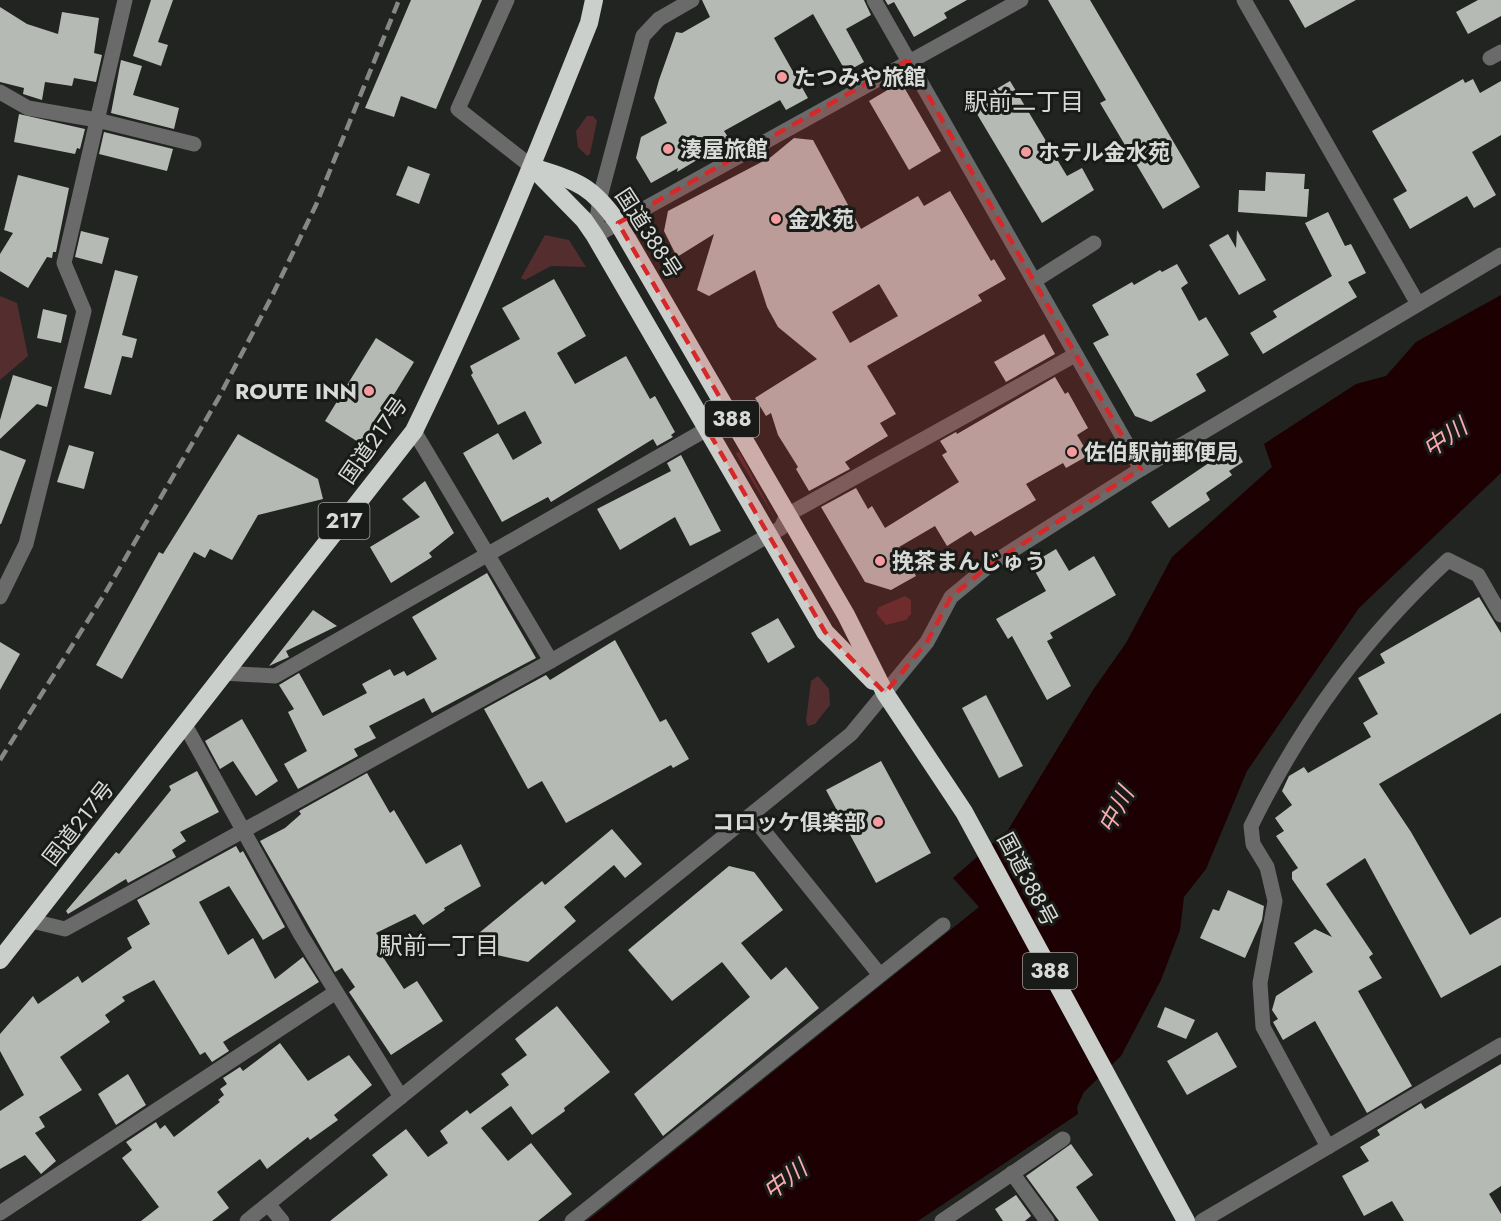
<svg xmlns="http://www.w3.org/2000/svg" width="1501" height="1221" font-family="Jost,'Noto Sans JP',sans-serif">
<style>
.green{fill:#542d2f}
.water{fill:#1d0002}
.building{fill:#b6bab5;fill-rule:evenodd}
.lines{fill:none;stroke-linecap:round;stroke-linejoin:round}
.minor{stroke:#696a69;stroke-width:15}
.highway{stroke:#cbcfcb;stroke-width:18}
.rail{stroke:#868885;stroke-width:4.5;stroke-dasharray:12 6;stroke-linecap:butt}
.marked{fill:#d62828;fill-opacity:0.2;stroke:#d62828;stroke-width:4.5;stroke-dasharray:12 8;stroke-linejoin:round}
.poi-dot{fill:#f49b9f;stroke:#181b17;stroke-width:2}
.labels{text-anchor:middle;stroke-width:6;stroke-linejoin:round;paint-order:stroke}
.shield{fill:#181b17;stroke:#9ea19d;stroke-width:1.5}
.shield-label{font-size:21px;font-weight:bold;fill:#d8dad7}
.poi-label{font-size:22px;font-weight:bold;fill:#d8dad7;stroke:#181b17;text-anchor:start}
.street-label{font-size:22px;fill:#d8dad7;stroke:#181b17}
.neighbourhood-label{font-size:24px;fill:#d8dad7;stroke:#181b17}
.water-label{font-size:24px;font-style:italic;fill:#fbabae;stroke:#181b17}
</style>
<rect width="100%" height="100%" fill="#212420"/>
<g class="green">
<path d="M 587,116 L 593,116 L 597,121 L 590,154 L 587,156 L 578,147 L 576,131 Z"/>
<path d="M 545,235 L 569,240 L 586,267 L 551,266 L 525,280 L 521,278 Z"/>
<path d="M 0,296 L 17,303 L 28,356 L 0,380 Z"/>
<path d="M 737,452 L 740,453 L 777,522 L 736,454 Z"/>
<path d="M 905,596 L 911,600 L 911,614 L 906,620 L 886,625 L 876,613 L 879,607 Z"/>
<path d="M 818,676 L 829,689 L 830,705 L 815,724 L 808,726 L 806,721 L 811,681 Z"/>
</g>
<path class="water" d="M 1501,295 L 1501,473 L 1359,608 L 1247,771 L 1206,869 L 1184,897 L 1180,930 L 1161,980 L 1121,1056 L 1084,1092 L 1077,1107 L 1078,1114 L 918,1221 L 587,1221 L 979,907 L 953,878 L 1008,830 L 1093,690 L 1126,643 L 1172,557 L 1272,467 L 1264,444 L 1356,384 L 1386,376 L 1416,342 Z"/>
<g class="building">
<path d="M 151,0 L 173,0 L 158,42 L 168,45 L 161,66 L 133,56 Z"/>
<path d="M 411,0 L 482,0 L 436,109 L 401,96 L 394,117 L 365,108 Z"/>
<path d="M 702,0 L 864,0 L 871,15 L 846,29 L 864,62 L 846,72 L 813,14 L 774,38 L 808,98 L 786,110 L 780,100 L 724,131 L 730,140 L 677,172 L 678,168 L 651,183 L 636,158 L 641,137 L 667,123 L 654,98 L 659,80 L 676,32 L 682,33 L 710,17 Z"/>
<path d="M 885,0 L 967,0 L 944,13 L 947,18 L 914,37 L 894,2 L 888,5 Z"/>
<path d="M 1048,0 L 1090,0 L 1200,187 L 1163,209 L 1100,103 L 1106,100 Z"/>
<path d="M 1289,0 L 1356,0 L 1305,28 Z"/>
<path d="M 1478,0 L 1501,0 L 1501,16 L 1468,34 L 1456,12 Z"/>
<path d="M 0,7 L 27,24 L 58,34 L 62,12 L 99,18 L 94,53 L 102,55 L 96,82 L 74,78 L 72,86 L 45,82 L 42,100 L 23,94 L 24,88 L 0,82 Z"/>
<path d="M 121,60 L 142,66 L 133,95 L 179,108 L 174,129 L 111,113 Z"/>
<path d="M 1463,79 L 1465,83 L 1473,79 L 1480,93 L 1501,81 L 1501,135 L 1472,152 L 1496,195 L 1474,208 L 1467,196 L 1410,229 L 1393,199 L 1407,191 L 1372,131 Z"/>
<path d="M 1010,81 L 1067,176 L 1082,168 L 1094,190 L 1042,223 L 971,104 Z"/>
<path d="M 901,82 L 941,151 L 909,170 L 869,101 Z"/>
<path d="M 19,114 L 85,129 L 80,149 L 77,148 L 75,154 L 14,142 Z"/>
<path d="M 104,132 L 173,149 L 167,171 L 99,154 Z"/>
<path d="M 794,138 L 813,140 L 861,229 L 918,196 L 924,206 L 950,191 L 991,261 L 994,259 L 1006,279 L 978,295 L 982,301 L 867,366 L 896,414 L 880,423 L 888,436 L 845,462 L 850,469 L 809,491 L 796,469 L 798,467 L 778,435 L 771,413 L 766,416 L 755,398 L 817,359 L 778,327 L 767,307 L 755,270 L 709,296 L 697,290 L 714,234 L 677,257 L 664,231 L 668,211 L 771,157 ZM 879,284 L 898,316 L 850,343 L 832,312 Z"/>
<path d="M 408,166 L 430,174 L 419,204 L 396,195 Z"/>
<path d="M 1266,172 L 1305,174 L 1304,189 L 1309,189 L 1307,217 L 1238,212 L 1239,190 L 1265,191 Z"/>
<path d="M 18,175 L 69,188 L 56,252 L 53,252 L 52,258 L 47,257 L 28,288 L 0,271 L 0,254 L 13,233 L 4,230 Z"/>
<path d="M 1328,212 L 1345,246 L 1351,244 L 1366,273 L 1348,282 L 1357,297 L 1263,354 L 1250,333 L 1277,317 L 1273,311 L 1332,276 L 1305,223 Z"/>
<path d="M 1237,230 L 1266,280 L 1239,295 L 1209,245 L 1228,234 L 1236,248 Z"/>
<path d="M 81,231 L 109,238 L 102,264 L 75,257 Z"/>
<path d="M 1177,264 L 1188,283 L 1181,288 L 1199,321 L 1206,317 L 1229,355 L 1196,374 L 1206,391 L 1151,422 L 1135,416 L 1093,343 L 1109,335 L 1092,305 L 1132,282 L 1134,285 L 1160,270 L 1162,272 Z"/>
<path d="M 115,270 L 138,276 L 122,335 L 137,339 L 132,358 L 122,356 L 111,395 L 84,388 Z"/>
<path d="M 554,279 L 586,336 L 557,353 L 575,384 L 626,356 L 650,399 L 655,396 L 675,432 L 671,435 L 673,437 L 657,446 L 653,439 L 551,502 L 548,497 L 502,522 L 463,453 L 498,433 L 513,460 L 542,443 L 525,411 L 498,425 L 471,375 L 473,373 L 470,366 L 520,339 L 502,308 Z"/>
<path d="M 43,309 L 67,315 L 61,343 L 37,338 Z"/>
<path d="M 1044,334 L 1055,354 L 1006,382 L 994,362 Z"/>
<path d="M 376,338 L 414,362 L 363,445 L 325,421 Z"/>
<path d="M 13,375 L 52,387 L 47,407 L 37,404 L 0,439 L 0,420 Z"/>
<path d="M 1055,377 L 1065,394 L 1068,392 L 1088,428 L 1077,435 L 1089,455 L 1066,468 L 1063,463 L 1026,484 L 1036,500 L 975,536 L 971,531 L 947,546 L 935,526 L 899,547 L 916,576 L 891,590 L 865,582 L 821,507 L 856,488 L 868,509 L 872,506 L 885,528 L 959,482 L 942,455 L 947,452 L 940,441 L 956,432 L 957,434 Z"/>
<path d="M 238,434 L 318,479 L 323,499 L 258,515 L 232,560 L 210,549 L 205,558 L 194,552 L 122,679 L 96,665 L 159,552 L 163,554 Z"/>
<path d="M 69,445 L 94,452 L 84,489 L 57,482 Z"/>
<path d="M 1234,446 L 1243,462 L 1229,471 L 1232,475 L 1206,493 L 1210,500 L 1169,528 L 1151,502 Z"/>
<path d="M 0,450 L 26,460 L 1,524 L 0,524 Z"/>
<path d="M 681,455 L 721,531 L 690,546 L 675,517 L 620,550 L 597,509 L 671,471 L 667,463 Z"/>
<path d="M 425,481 L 454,533 L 429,553 L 432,557 L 391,583 L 370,547 L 420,517 L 402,499 Z"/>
<path d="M 1056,549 L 1069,571 L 1094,556 L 1116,595 L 1050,633 L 1053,638 L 1047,641 L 1071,686 L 1047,700 L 1012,636 L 1008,639 L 996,619 L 1046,591 L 1031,564 Z"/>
<path d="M 487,573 L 536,658 L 432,713 L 424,698 L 369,726 L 376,738 L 354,749 L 358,756 L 298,789 L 284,764 L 307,751 L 288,712 L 294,709 L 279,685 L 299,673 L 323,716 L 367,693 L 362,684 L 390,669 L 394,676 L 404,671 L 407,676 L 437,659 L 412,617 Z"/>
<path d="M 1479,597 L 1501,633 L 1501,713 L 1379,784 L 1411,832 L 1470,935 L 1501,917 L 1501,965 L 1441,998 L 1365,858 L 1326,884 L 1373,954 L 1369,957 L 1382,978 L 1358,991 L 1412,1086 L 1367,1113 L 1315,1021 L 1283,1040 L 1273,1022 L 1278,1019 L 1272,1010 L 1276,996 L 1313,972 L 1294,943 L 1315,929 L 1332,937 L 1292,879 L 1292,872 L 1298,868 L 1276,836 L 1284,831 L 1275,818 L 1292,805 L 1282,791 L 1289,776 L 1304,767 L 1308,773 L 1371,737 L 1363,723 L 1378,714 L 1358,678 L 1385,663 L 1380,654 Z"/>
<path d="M 313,610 L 337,626 L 286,651 L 289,657 L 269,666 Z"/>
<path d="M 778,618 L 795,647 L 768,663 L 751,633 Z"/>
<path d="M 615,640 L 660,722 L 666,719 L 689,759 L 673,768 L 671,765 L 566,823 L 542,781 L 528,789 L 484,709 L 546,675 L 550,680 Z"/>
<path d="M 0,642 L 20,654 L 0,690 Z"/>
<path d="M 986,695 L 1023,766 L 999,778 L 962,708 Z"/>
<path d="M 242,719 L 278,781 L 256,796 L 233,761 L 220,769 L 205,741 Z"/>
<path d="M 881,761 L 931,853 L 876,883 L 826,790 Z"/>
<path d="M 197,771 L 219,812 L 180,832 L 186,841 L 172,850 L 176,857 L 128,883 L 126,879 L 68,914 L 66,911 L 116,852 L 119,854 L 171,790 L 169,786 Z"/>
<path d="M 367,773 L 390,813 L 394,810 L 426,864 L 461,844 L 481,886 L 444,908 L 445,910 L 423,925 L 415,914 L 376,933 L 388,949 L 381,954 L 404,989 L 417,981 L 443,1021 L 391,1055 L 349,992 L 355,987 L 342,968 L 335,972 L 260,841 L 285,828 L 301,814 L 299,811 Z"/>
<path d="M 612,829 L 642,864 L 625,878 L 614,865 L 564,907 L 576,921 L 528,962 L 497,955 L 479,933 L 542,881 L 545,885 Z"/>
<path d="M 236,846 L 240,853 L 243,851 L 285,927 L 263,940 L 229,886 L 199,902 L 228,955 L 253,938 L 275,979 L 303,957 L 319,982 L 223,1042 L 229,1051 L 212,1062 L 205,1052 L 200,1055 L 154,980 L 122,997 L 125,1001 L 105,1015 L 110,1022 L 60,1057 L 82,1090 L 39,1117 L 45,1127 L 35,1133 L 56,1161 L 41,1174 L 25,1155 L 0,1169 L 0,1111 L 24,1095 L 0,1051 L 0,1034 L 33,996 L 38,1004 L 78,976 L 82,983 L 132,948 L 127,938 L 150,924 L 137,900 Z"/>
<path d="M 729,866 L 754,872 L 783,910 L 741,943 L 771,980 L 786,967 L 819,1008 L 663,1136 L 634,1094 L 750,997 L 722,962 L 672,1001 L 628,950 Z"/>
<path d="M 1228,890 L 1264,906 L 1262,920 L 1245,958 L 1200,938 L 1213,909 L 1219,911 Z"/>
<path d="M 557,1006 L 610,1072 L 564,1108 L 565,1111 L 532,1135 L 511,1106 L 481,1128 L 508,1161 L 531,1143 L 572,1194 L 538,1221 L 330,1221 L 388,1175 L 372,1155 L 406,1129 L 428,1157 L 448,1143 L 440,1131 L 467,1110 L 470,1114 L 509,1085 L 501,1074 L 527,1055 L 515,1039 Z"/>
<path d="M 1165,1007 L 1195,1020 L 1186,1039 L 1157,1027 Z"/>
<path d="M 1217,1032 L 1237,1067 L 1187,1095 L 1167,1061 Z"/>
<path d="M 280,1043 L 308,1081 L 349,1055 L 372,1085 L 334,1115 L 338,1120 L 310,1140 L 308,1137 L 267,1169 L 260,1159 L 217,1192 L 229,1208 L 212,1221 L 141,1221 L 159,1207 L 122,1158 L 132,1150 L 126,1142 L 156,1122 L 160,1129 L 165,1125 L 174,1137 L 220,1102 L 218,1100 L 224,1095 L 220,1089 L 227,1084 L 223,1078 L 240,1067 L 243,1071 Z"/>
<path d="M 1501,1064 L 1501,1186 L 1489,1194 L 1501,1214 L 1501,1221 L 1404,1221 L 1392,1201 L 1364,1216 L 1342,1176 L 1369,1161 L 1360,1147 L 1380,1135 L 1377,1130 L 1421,1103 L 1425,1109 Z"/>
<path d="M 128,1074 L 146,1105 L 116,1125 L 98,1094 Z"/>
<path d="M 1071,1144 L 1093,1175 L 1076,1187 L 1099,1221 L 1059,1221 L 1026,1176 Z"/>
<path d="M 1016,1195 L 1031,1216 L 1025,1221 L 1003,1221 L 995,1209 Z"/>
</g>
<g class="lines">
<g class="minor">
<path d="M 507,0 L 458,109 L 532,167"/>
<path d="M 874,0 L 1141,469"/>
<path d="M 1244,0 L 1418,304"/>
<path d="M 1490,58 L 1501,52"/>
<path d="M 0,92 L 28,108 L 97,120 L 194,144"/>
<path d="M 595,236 L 1021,0"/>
<path d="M 595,236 L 600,197 L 643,36 L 659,19 L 692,0"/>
<path d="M 1034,281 L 1094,243"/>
<path d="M 414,431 L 551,661"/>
<path d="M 0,597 L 26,544 L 84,311 L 64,263 L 125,0"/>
<path d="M 223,673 L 275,676 L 707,429 L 726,408"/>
<path d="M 185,725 L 301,935 L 401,1097"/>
<path d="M 751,815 L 880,975"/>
<path d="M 32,921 L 65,929 L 551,661 L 769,535 L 781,528 L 787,515 L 1075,355"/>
<path d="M 1328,1147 L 1263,1027 L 1260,983 L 1275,901 L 1267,867 L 1253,844 L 1251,826 C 1302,722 1364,638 1448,560 L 1478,575 L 1501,615"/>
<path d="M 1012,1173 L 1047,1221"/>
<path d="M 268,1204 L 282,1221"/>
<path d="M 0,1213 L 336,992"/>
<path d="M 247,1221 L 851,734 L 927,642 L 951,597 L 991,564 L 1141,469 L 1501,255"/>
<path d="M 572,1221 L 943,925"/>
<path d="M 942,1221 L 1063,1139"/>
<path d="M 1202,1221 L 1501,1045"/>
</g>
<g class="highway">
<path d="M 532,167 C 576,181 591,184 618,223 L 846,615 L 885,693 L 964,812 L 1186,1221"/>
<path d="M 534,169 L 584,220 L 595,236 L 825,632 L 873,681"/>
<path d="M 0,960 L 414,431 C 479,298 534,161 589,23 L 594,0"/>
</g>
<path class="rail" d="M 0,760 L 104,595 L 218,399 L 271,298 L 316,205 L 399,0"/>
</g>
<path class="marked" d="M 908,60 L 1141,469 L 991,564 L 951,597 L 927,642 L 885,693 L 825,632 L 707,429 L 726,408 L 618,223 Z"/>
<g class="poi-dot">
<circle cx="782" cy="77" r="6"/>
<circle cx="668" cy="149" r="6"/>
<circle cx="1026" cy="152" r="6"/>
<circle cx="776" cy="219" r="6"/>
<circle cx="369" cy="391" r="6"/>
<circle cx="1072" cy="452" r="6"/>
<circle cx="880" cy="561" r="6"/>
<circle cx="878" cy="822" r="6"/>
</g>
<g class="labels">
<g class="shield">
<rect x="705" y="401" width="54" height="36" rx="4.5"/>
<rect x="318.5" y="503" width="51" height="36" rx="4.5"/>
<rect x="1023" y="953" width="54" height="36" rx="4.5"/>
</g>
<g class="shield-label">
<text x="732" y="426">388</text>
<text x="344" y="528">217</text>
<text x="1050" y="978">388</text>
</g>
<g class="poi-label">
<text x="794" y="85">たつみや旅館</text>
<text x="680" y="157">湊屋旅館</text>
<text x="1038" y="160">ホテル金水苑</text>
<text x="788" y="227">金水苑</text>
<text x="357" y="399" text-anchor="end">ROUTE INN</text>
<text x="1084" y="460">佐伯駅前郵便局</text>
<text x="892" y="569">挽茶まんじゅう</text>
<text x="866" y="830" text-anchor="end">コロッケ俱楽部</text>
</g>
<g class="street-label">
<text transform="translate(649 233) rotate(57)" y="8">国道388号</text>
<text transform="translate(373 440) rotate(-55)" y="8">国道217号</text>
<text transform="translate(78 823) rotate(-52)" y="8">国道217号</text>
<text transform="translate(1028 879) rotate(62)" y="8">国道388号</text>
</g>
<g class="neighbourhood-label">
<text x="1024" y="110">駅前二丁目</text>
<text x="439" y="954">駅前一丁目</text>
</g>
<g class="water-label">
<text transform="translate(1445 438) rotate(-35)" y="8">中川</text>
<text transform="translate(1116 810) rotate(-62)" y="8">中川</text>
<text transform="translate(785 1180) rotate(-37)" y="8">中川</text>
</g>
</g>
</svg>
